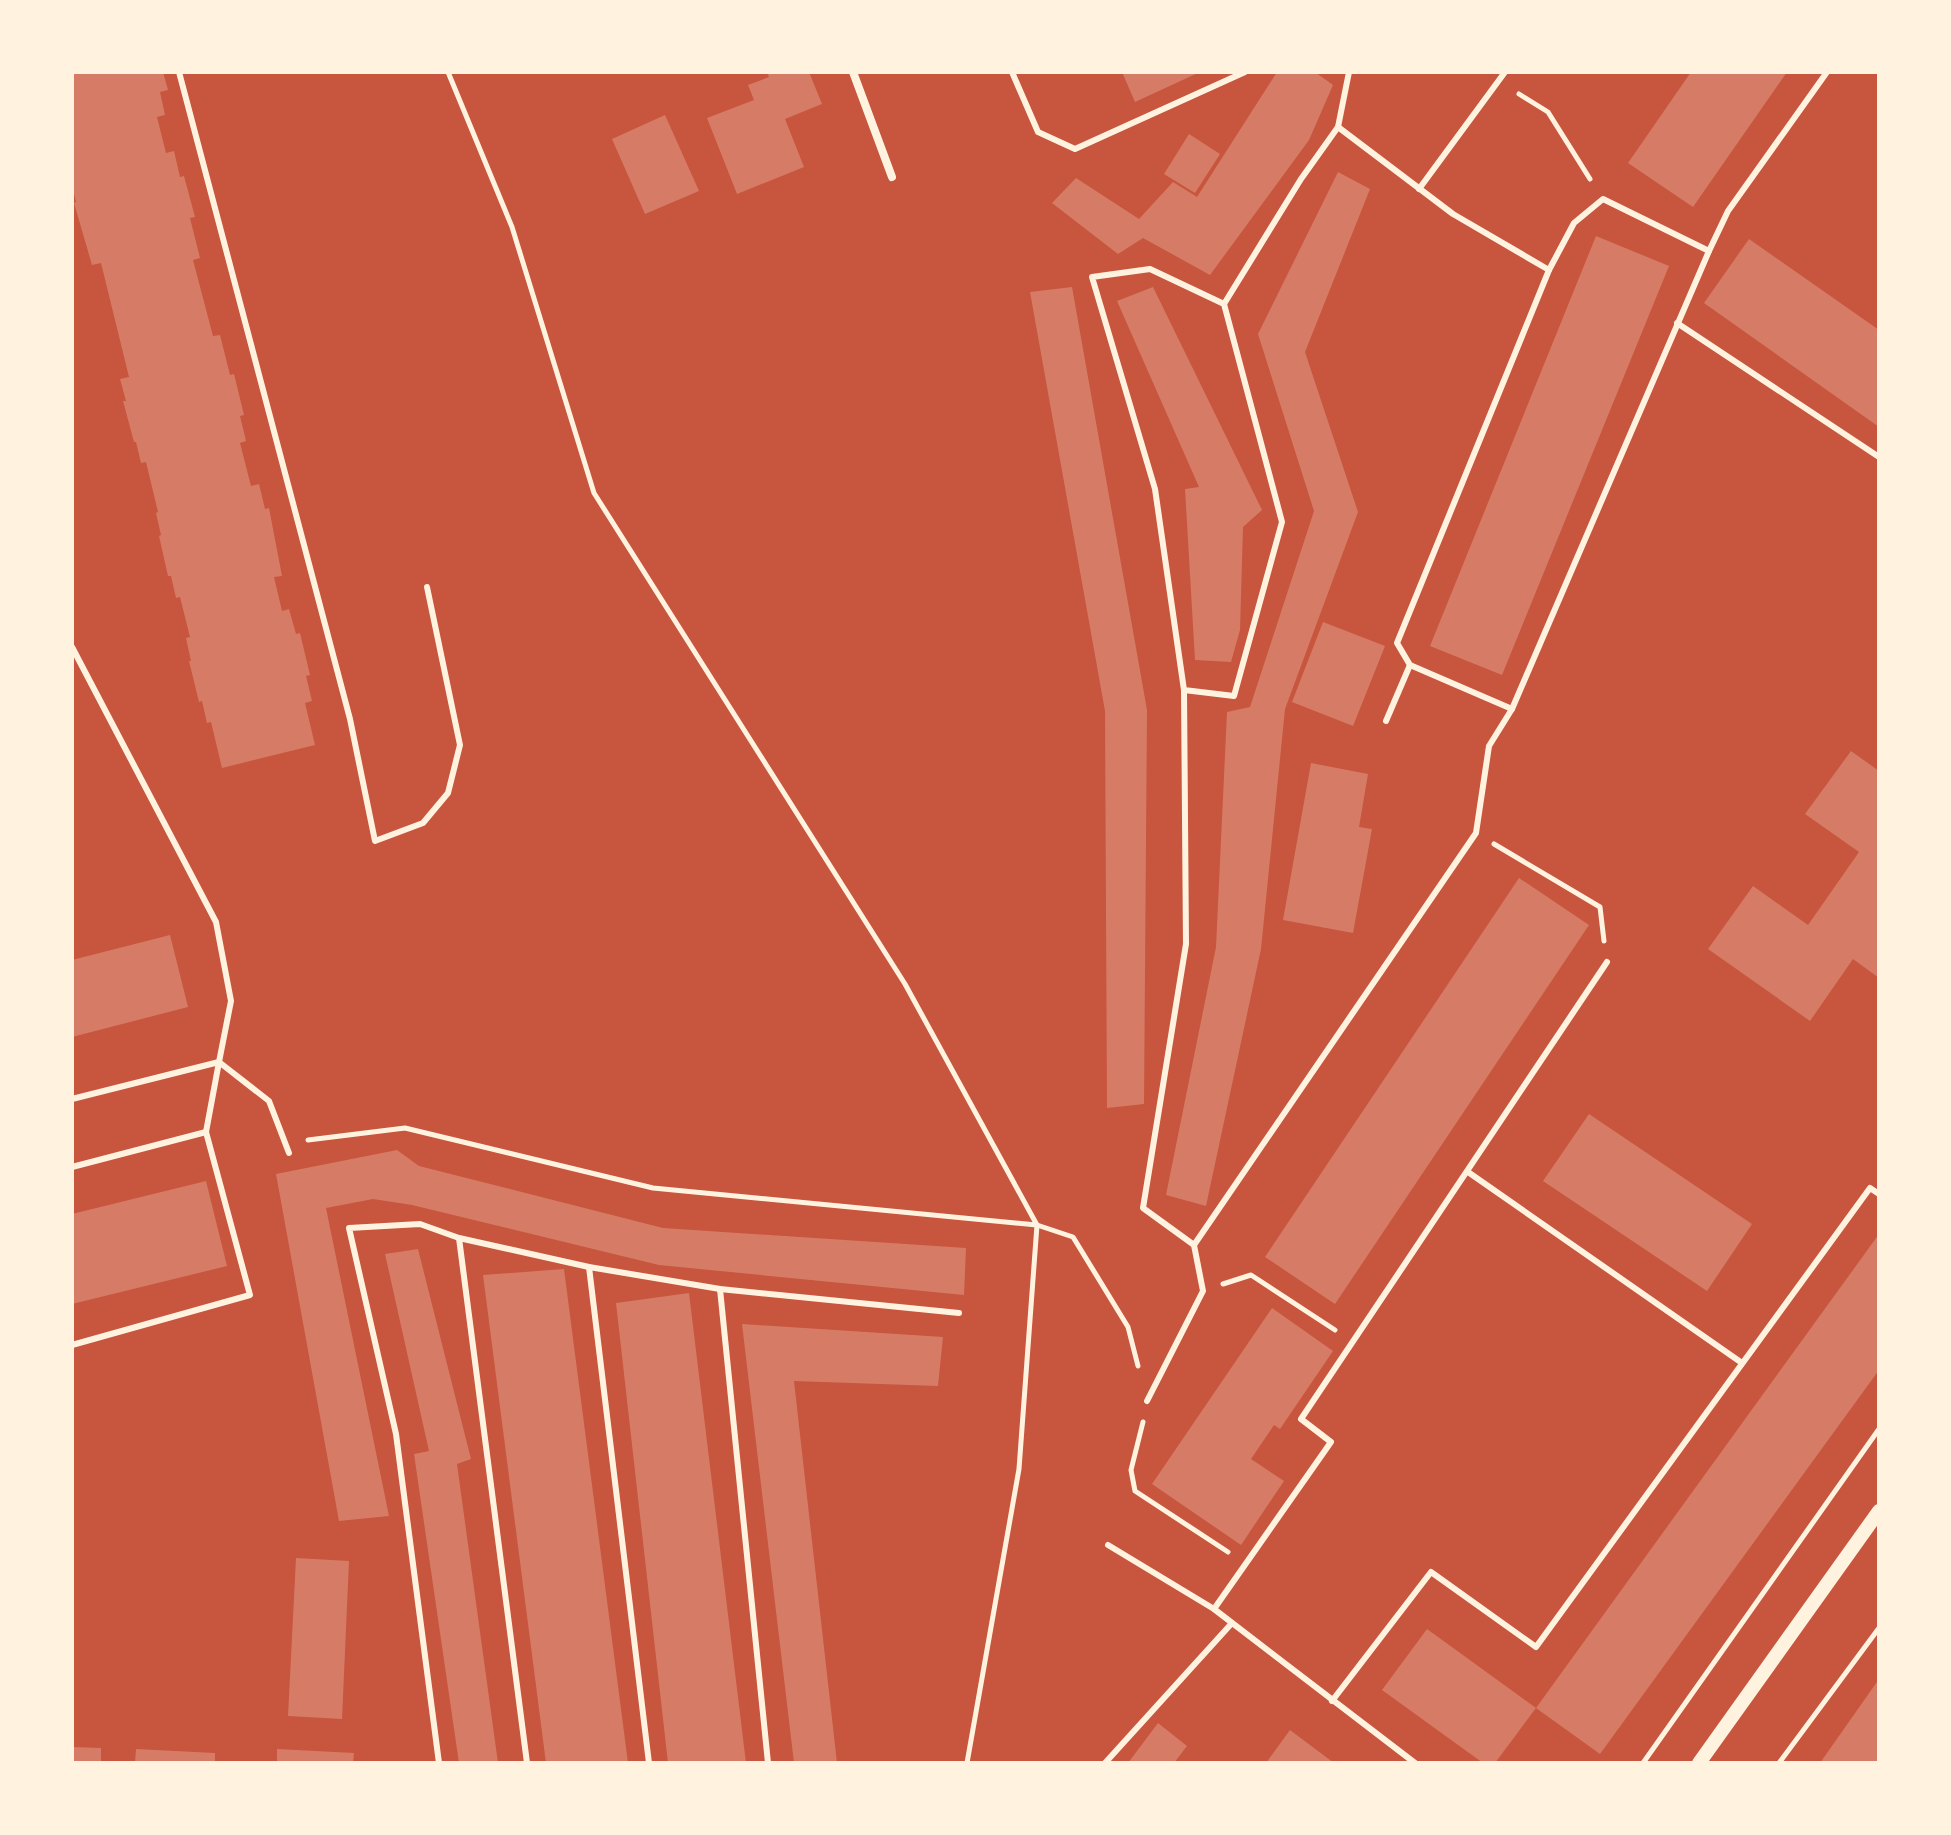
<svg xmlns="http://www.w3.org/2000/svg" width="1951" height="1835" font-family="Overpass,sans-serif">
<style>
.building{fill:#d67c66}
.lines{fill:none;stroke-linecap:round;stroke-linejoin:round}
.path{stroke:#fff3e0;stroke-width:5}
.service{stroke:#fff3e0;stroke-width:6}
.minor{stroke:#fff3e0;stroke-width:8}
.tertiary{stroke:#fff3e0;stroke-width:14}
</style>
<rect width="100%" height="100%" fill="#c8553d"/>
<g class="building">
<path d="M 72,72 L 163,72 L 168,90 L 160,92 L 165,115 L 157,117 L 166,153 L 174,151 L 180,177 L 184,176 L 195,217 L 190,218 L 200,258 L 193,260 L 213,336 L 220,335 L 230,375 L 234,374 L 244,415 L 240,416 L 246,441 L 240,443 L 251,486 L 259,484 L 265,509 L 269,508 L 282,576 L 274,577 L 282,611 L 289,609 L 296,634 L 300,633 L 310,675 L 306,676 L 312,701 L 305,703 L 315,745 L 222,768 L 211,722 L 207,723 L 202,701 L 199,702 L 189,661 L 191,661 L 186,638 L 190,637 L 180,597 L 176,598 L 171,576 L 168,576 L 159,536 L 161,535 L 156,513 L 158,512 L 146,462 L 141,463 L 136,442 L 134,442 L 123,401 L 126,401 L 120,379 L 129,377 L 101,263 L 92,265 L 74,203 L 76,202 L 72,185 L 74,179 L 72,170 Z"/>
<path d="M 767,72 L 809,72 L 822,104 L 785,119 L 804,167 L 737,194 L 707,118 L 754,100 L 748,85 L 769,77 Z"/>
<path d="M 1122,72 L 1200,72 L 1135,102 Z"/>
<path d="M 1277,72 L 1315,72 L 1333,85 L 1309,140 L 1210,275 L 1143,238 L 1118,254 L 1052,203 L 1076,178 L 1139,219 L 1173,182 L 1197,197 Z"/>
<path d="M 1691,72 L 1787,72 L 1693,207 L 1628,163 Z"/>
<path d="M 665,115 L 699,191 L 645,214 L 612,139 Z"/>
<path d="M 1189,134 L 1220,154 L 1195,193 L 1164,174 Z"/>
<path d="M 1338,172 L 1370,189 L 1305,352 L 1358,512 L 1285,709 L 1261,949 L 1206,1206 L 1166,1195 L 1216,947 L 1227,712 L 1250,707 L 1314,511 L 1258,334 Z"/>
<path d="M 1596,236 L 1669,266 L 1502,675 L 1430,646 Z"/>
<path d="M 1749,239 L 1879,330 L 1879,427 L 1704,303 Z"/>
<path d="M 1072,287 L 1147,710 L 1144,1104 L 1107,1108 L 1105,711 L 1030,292 Z"/>
<path d="M 1153,287 L 1262,510 L 1243,527 L 1240,630 L 1231,662 L 1195,660 L 1185,489 L 1199,487 L 1117,301 Z"/>
<path d="M 1323,622 L 1385,646 L 1353,726 L 1292,702 Z"/>
<path d="M 1851,751 L 1879,771 L 1879,978 L 1853,959 L 1810,1021 L 1708,949 L 1753,886 L 1808,925 L 1859,852 L 1805,814 Z"/>
<path d="M 1311,763 L 1368,774 L 1359,827 L 1372,829 L 1353,933 L 1283,920 Z"/>
<path d="M 1519,878 L 1589,925 L 1335,1304 L 1265,1257 Z"/>
<path d="M 170,935 L 188,1007 L 72,1037 L 72,960 Z"/>
<path d="M 1589,1114 L 1752,1224 L 1707,1291 L 1543,1181 Z"/>
<path d="M 397,1150 L 419,1166 L 663,1228 L 966,1248 L 964,1295 L 659,1265 L 412,1205 L 373,1199 L 326,1208 L 389,1516 L 339,1521 L 276,1174 Z"/>
<path d="M 206,1181 L 227,1266 L 72,1304 L 72,1214 Z"/>
<path d="M 1879,1234 L 1879,1370 L 1600,1754 L 1536,1708 Z"/>
<path d="M 418,1249 L 471,1459 L 457,1464 L 498,1763 L 459,1763 L 414,1454 L 429,1451 L 385,1254 Z"/>
<path d="M 564,1269 L 628,1763 L 546,1763 L 483,1275 Z"/>
<path d="M 689,1293 L 746,1763 L 668,1763 L 616,1303 Z"/>
<path d="M 1272,1308 L 1333,1351 L 1280,1429 L 1274,1425 L 1251,1459 L 1284,1481 L 1241,1545 L 1152,1484 Z"/>
<path d="M 742,1324 L 943,1337 L 938,1386 L 794,1381 L 837,1763 L 794,1763 Z"/>
<path d="M 296,1558 L 349,1561 L 342,1719 L 288,1716 Z"/>
<path d="M 1427,1629 L 1536,1708 L 1495,1763 L 1483,1763 L 1382,1690 Z"/>
<path d="M 1879,1679 L 1879,1763 L 1820,1763 Z"/>
<path d="M 1158,1723 L 1187,1746 L 1174,1763 L 1128,1763 Z"/>
<path d="M 1290,1730 L 1334,1763 L 1266,1763 Z"/>
<path d="M 72,1747 L 101,1748 L 101,1763 L 72,1763 Z"/>
<path d="M 136,1749 L 215,1753 L 215,1763 L 135,1763 Z"/>
<path d="M 277,1749 L 354,1753 L 353,1763 L 277,1763 Z"/>
</g>
<g class="lines">
<g class="path">
<path d="M 448,72 L 512,227 L 594,493 L 905,984 L 1037,1225 L 1019,1469 L 967,1763"/>
<path d="M 1519,94 L 1548,112 L 1590,179"/>
<path d="M 1494,844 L 1600,907 L 1604,941"/>
<path d="M 308,1140 L 405,1128 L 653,1188 L 1037,1225 L 1073,1237 L 1128,1327 L 1138,1366"/>
<path d="M 1223,1284 L 1251,1275 L 1335,1330"/>
<path d="M 1143,1422 L 1131,1470 L 1135,1491 L 1228,1552"/>
<path d="M 1643,1763 L 1879,1429"/>
<path d="M 1779,1763 L 1879,1628"/>
</g>
<g class="service">
<path d="M 179,72 L 350,719 L 375,841 L 423,823 L 448,793 L 460,745 L 427,587"/>
<path d="M 1012,72 L 1038,132 L 1075,149 L 1245,72"/>
<path d="M 1338,127 L 1453,214 L 1549,270"/>
<path d="M 1419,189 L 1505,72"/>
<path d="M 1224,304 L 1301,179 L 1338,127 L 1349,72"/>
<path d="M 1677,323 L 1879,457"/>
<path d="M 72,647 L 216,922 L 231,1001 L 219,1062 L 72,1099"/>
<path d="M 1184,690 L 1234,696 L 1282,522 L 1224,304 L 1150,269 L 1092,277 L 1155,489 L 1184,690 L 1186,944 L 1143,1208 L 1194,1245"/>
<path d="M 1512,709 L 1410,665 L 1397,643 L 1549,270 L 1574,223 L 1603,199 L 1709,251"/>
<path d="M 1386,721 L 1410,665"/>
<path d="M 72,1167 L 206,1132"/>
<path d="M 1468,1172 L 1742,1363"/>
<path d="M 589,1267 L 649,1763"/>
<path d="M 720,1289 L 768,1763"/>
<path d="M 72,1345 L 250,1295 L 206,1132 L 219,1062 L 269,1101 L 289,1153"/>
<path d="M 1147,1401 L 1203,1291 L 1194,1245 L 1476,833 L 1489,746 L 1512,709 L 1709,251 L 1728,211 L 1827,72"/>
<path d="M 1108,1545 L 1214,1609 L 1415,1763"/>
<path d="M 1214,1609 L 1331,1442 L 1301,1419 L 1607,962"/>
<path d="M 1332,1701 L 1431,1572 L 1536,1647 L 1870,1188 L 1879,1194"/>
<path d="M 439,1763 L 396,1434 L 349,1228 L 420,1224 L 459,1238"/>
<path d="M 527,1763 L 459,1238 L 589,1267 L 720,1289 L 959,1313"/>
<path d="M 1105,1763 L 1232,1623"/>
</g>
<path class="minor" d="M 853,72 L 892,177"/>
<path class="tertiary" d="M 1699,1763 L 1879,1511"/>
</g>
<rect width="1951" height="1835" fill="none" stroke="#fff3e0" stroke-width="148"/>
</svg>
